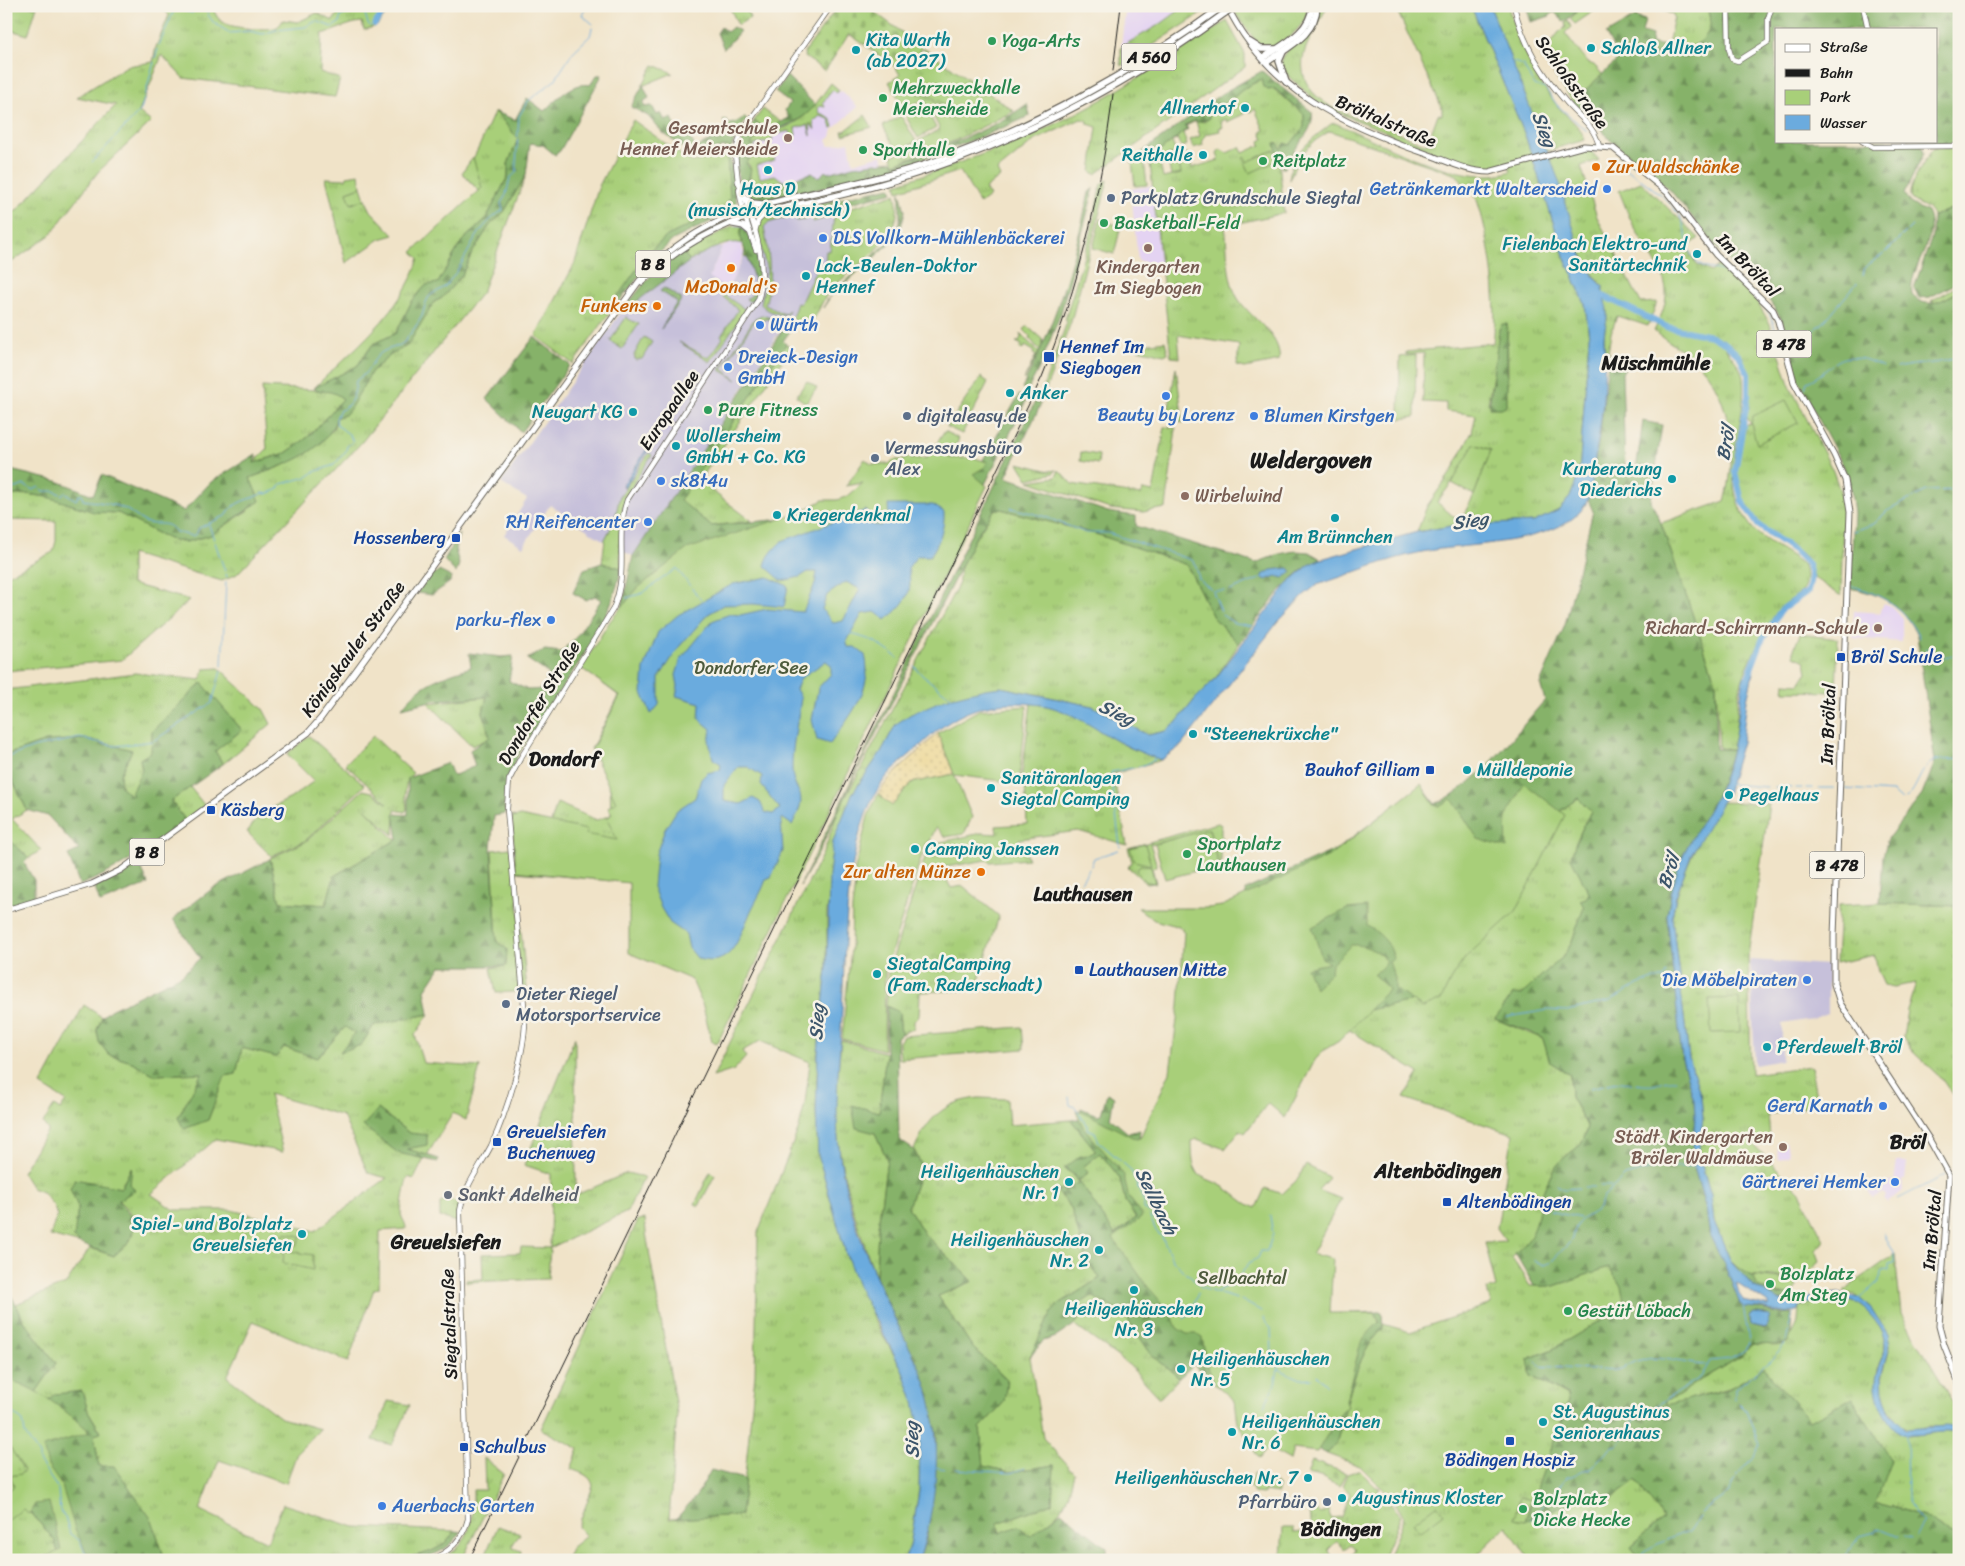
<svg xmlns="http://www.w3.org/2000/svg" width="1965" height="1566" font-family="Sriracha,sans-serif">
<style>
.built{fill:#e4d3f2}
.industrial{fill:#c6c0da;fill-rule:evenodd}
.grass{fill:url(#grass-tufts);stroke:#62764a;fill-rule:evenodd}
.forest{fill:url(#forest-firs);stroke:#516742;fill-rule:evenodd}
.sand{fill:url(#sand-dots);stroke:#857b5d}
.cemetery{fill:url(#cemetery-stones);stroke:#62764a}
.green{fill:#a8cf79;stroke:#62764a}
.water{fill:#6babde;stroke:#44647d;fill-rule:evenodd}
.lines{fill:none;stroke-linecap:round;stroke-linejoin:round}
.stream{stroke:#6babde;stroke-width:1}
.river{stroke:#6babde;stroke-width:6}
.secondary-casing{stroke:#666258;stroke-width:6}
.primary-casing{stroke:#666258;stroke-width:7}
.highway-casing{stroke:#666258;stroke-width:8}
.secondary{stroke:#fff;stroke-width:4.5}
.primary{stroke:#fff;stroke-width:5}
.highway{stroke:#fff;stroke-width:5.5}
.rail{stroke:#1c1c1c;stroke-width:1}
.highway-bridge-casing{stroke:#666258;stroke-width:8;stroke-linecap:butt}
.highway-bridge{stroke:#fff;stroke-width:5.5}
.leisure-dot{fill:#2e9e5b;stroke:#f7f3e8;stroke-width:2}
.culture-dot{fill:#0f9aa8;stroke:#f7f3e8;stroke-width:2}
.education-dot{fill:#8d6e63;stroke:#f7f3e8;stroke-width:2}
.food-dot{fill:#e8710a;stroke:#f7f3e8;stroke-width:2}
.shop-dot{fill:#3f7fe0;stroke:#f7f3e8;stroke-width:2}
.service-dot{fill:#5c6f8a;stroke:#f7f3e8;stroke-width:2}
.transit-dot{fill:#1a4fb4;stroke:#f7f3e8;stroke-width:2}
.worship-dot{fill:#6b7280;stroke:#f7f3e8;stroke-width:2}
.labels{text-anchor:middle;stroke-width:5;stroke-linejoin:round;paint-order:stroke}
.shield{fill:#f7f3e8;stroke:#5e5c59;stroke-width:1}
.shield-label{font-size:16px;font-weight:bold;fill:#1c1c1c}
.culture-label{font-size:18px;fill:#0d838f;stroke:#f7f3e8;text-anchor:start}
.leisure-label{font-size:18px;fill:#27864d;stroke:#f7f3e8;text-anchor:start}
.street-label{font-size:18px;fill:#1c1c1c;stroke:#f7f3e8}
.education-label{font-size:18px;fill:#785e54;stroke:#f7f3e8;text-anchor:end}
.food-label{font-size:18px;fill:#c56008;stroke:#f7f3e8;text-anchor:end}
.shop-label{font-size:18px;fill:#366cbe;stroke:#f7f3e8;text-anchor:end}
.service-label{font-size:18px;fill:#4e5e75;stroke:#f7f3e8;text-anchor:start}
.transit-label{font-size:18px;fill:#164399;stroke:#f7f3e8;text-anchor:start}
.park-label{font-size:18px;fill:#4d5b3d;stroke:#f7f3e8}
.worship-label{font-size:18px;fill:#5b616d;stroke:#f7f3e8;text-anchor:start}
.water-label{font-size:19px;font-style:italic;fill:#3c556a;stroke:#f7f3e8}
.quarter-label{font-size:20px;font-weight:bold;fill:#1c1c1c;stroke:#f7f3e8}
.district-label{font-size:22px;font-weight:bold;fill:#1c1c1c;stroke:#f7f3e8}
</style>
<defs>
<pattern id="grass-tufts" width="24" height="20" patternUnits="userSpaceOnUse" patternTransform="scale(1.25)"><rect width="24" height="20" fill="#a8cf79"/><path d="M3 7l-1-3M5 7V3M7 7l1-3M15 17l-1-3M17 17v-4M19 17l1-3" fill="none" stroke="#90b168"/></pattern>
<pattern id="forest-firs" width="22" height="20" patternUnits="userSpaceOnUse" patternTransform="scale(1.25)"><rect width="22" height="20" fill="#86b269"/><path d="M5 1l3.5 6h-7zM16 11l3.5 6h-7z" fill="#6d9056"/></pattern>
<pattern id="sand-dots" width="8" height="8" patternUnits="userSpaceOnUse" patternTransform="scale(1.25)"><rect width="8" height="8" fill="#eeda9e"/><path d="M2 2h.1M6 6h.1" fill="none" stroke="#ccba88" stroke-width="1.8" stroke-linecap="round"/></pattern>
<pattern id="cemetery-stones" width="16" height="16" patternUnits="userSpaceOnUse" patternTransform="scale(1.25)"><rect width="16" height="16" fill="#a8cf79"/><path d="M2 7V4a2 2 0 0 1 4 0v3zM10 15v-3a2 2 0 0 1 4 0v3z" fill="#90b168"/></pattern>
</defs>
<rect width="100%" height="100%" fill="#f7f3e8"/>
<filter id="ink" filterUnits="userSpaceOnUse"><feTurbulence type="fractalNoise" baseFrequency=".02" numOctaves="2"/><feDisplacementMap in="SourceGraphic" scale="10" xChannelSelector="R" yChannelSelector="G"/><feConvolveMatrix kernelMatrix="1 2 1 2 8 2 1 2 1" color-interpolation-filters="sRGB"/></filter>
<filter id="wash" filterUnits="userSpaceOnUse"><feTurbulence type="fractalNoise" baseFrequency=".0096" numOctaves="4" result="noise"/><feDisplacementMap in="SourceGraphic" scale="20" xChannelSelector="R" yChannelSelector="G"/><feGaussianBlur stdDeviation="1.12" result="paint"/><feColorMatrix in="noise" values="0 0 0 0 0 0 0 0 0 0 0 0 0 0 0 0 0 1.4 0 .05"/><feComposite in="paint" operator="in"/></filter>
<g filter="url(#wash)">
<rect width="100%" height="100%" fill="#f0e3c8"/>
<g class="built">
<path d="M 1126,6 L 1185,6 L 1162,23 L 1121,47 Z"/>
<path d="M 831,83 L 840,90 L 839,93 L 842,91 L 858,107 L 833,129 L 831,137 L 827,140 L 829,146 L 849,142 L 853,163 L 882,155 L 884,163 L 796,186 L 759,193 L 745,143 L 811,110 Z"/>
<path d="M 1152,186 L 1160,263 L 1157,264 L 1138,261 L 1131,189 Z"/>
<path d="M 735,242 L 741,244 L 744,254 L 728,290 L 709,277 L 722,247 Z"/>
<path d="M 1884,603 L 1892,607 L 1902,618 L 1902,642 L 1853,638 L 1854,611 L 1880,613 Z"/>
<path d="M 1782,1141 L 1786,1142 L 1789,1155 L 1778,1160 L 1777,1142 Z"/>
<path d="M 1897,1162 L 1907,1162 L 1905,1180 L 1902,1180 L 1903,1191 L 1887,1203 L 1883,1199 L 1886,1197 L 1884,1193 L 1873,1198 L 1867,1186 L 1894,1181 Z"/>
</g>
<g class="industrial">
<path d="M 801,208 L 796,221 L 805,220 L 807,216 L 813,221 L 834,216 L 830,252 L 826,252 L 824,267 L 818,266 L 800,304 L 797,303 L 787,328 L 780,331 L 633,556 L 613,547 L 550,505 L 523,547 L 504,535 L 527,499 L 501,483 L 624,308 L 628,309 L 674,271 L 709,249 L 722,247 L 709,277 L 728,289 L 744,256 L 748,258 L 754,279 L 752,295 L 746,299 L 750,302 L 758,289 L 758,263 L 748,232 L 732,226 ZM 711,287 L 745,310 L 710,362 L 680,342 L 709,358 L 723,338 L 721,336 L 738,310 Z"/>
<path d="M 1750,960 L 1828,965 L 1828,1013 L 1812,1019 L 1782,1024 L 1782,1060 L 1755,1065 Z"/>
</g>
<g class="grass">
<path d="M 6,6 L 37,6 L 28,35 L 6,29 Z"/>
<path d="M 150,6 L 187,9 L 192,6 L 212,6 C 214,10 216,17 220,20 C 228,29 263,30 274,28 C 279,27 281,23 283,20 L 298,22 L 317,13 L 333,21 L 338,13 L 367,6 L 392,6 L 377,26 L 364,30 L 362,22 C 348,23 336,31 322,34 L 320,72 L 340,79 L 335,97 L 183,78 L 162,55 L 139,112 L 151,122 L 98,172 L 50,235 L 6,266 L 6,206 L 15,212 L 116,105 L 77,97 L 127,66 L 153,62 L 156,47 L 169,15 L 163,9 Z"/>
<path d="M 735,6 L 745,6 L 750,18 L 738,25 L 731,10 Z"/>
<path d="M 1185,6 L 1213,6 L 1121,66 L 1121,47 L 1162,23 Z"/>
<path d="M 1243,6 L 1308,6 C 1307,10 1307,15 1305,18 C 1299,32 1273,55 1258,44 L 1235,13 Z"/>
<path d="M 1319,6 L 1327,6 C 1320,23 1306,41 1303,58 C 1297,103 1351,116 1383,126 C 1398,131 1410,140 1425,144 L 1428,142 L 1438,114 L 1442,115 L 1442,108 L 1395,6 L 1471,6 L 1525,135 L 1564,256 L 1585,304 L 1589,337 L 1579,474 L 1570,497 L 1559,510 L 1534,522 L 1451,526 L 1417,532 L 1427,506 L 1452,471 L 1472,432 L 1476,415 L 1446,411 L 1446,403 L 1423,402 L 1424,353 L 1406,355 L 1406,352 L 1493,343 C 1499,301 1489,226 1472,187 L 1467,189 L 1457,175 L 1330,131 L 1316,140 L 1300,155 L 1289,180 C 1291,153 1311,140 1331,124 L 1335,123 C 1381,142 1462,189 1511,171 L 1508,165 L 1490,168 L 1472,166 L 1397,138 L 1382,130 L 1333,111 L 1318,103 L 1289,77 L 1281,64 C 1286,38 1320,40 1319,6 ZM 1507,324 L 1508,374 L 1506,393 L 1488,404 L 1498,344 L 1499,329 ZM 1474,444 L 1491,450 L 1474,495 L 1463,516 L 1455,518 L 1437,502 L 1460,472 Z"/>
<path d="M 1490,6 L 1508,6 C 1518,43 1533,74 1556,104 C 1566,117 1580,124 1585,140 L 1546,151 Z"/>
<path d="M 1663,6 L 1707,6 C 1717,26 1706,46 1684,48 C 1679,49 1673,46 1668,45 L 1674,16 L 1663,10 Z"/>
<path d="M 1227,21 L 1245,54 L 1245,67 L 1096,174 L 1091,172 L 1097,127 L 1088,124 L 1088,121 L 1081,119 L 1034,141 L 997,171 L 1000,177 L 985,189 L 990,196 L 980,204 L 960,171 L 898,191 L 896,184 C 949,167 1003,148 1053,125 C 1114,96 1170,57 1227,21 Z"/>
<path d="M 924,48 L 1014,111 L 954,141 L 894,164 L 892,156 L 940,129 L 924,99 L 905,109 L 889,82 L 900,75 L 896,68 L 919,59 Z"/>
<path d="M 654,65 L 673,73 L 642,86 Z"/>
<path d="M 1262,79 L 1304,114 L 1305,127 L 1279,160 L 1284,213 L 1225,226 C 1228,248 1226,275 1236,295 C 1247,317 1283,334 1279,361 L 1245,368 L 1237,366 L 1239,345 L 1178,335 L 1180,358 L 1171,357 L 1149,154 L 1160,151 L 1187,129 L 1185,126 L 1196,119 L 1204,122 L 1208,119 L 1210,111 L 1217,107 L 1228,108 C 1234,91 1247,87 1262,79 ZM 1247,103 L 1250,112 L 1255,109 L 1264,130 L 1261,132 L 1264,139 L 1260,141 L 1261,145 L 1243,153 L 1240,147 L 1227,153 L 1220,149 L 1217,153 L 1219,160 L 1192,168 L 1187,153 L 1177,156 L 1181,174 L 1163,178 L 1159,158 L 1176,153 L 1172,142 L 1177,138 L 1182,147 L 1187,145 L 1183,133 L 1188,129 L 1186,126 L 1196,121 L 1200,136 L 1190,140 L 1193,148 L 1203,145 L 1202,140 L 1206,134 L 1220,131 L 1219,128 L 1223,127 L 1221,122 L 1226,119 L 1227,122 L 1244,114 L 1241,106 Z"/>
<path d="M 831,83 L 839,90 L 837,93 L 833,90 L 823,102 L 825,107 L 820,106 L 818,109 L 819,113 C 827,115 832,118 834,127 L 832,128 L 829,119 L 820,116 L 813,122 L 815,130 L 810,123 L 811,136 L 808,125 L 795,128 L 796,135 L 792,139 L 790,131 L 772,135 L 773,140 L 754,145 L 758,158 L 772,155 L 775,160 L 757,165 L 760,178 L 775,175 L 783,181 L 756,189 L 750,186 L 750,166 L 746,162 L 753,155 L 752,143 C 761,132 774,132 786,127 C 807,119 818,101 831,83 Z"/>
<path d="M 763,109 L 782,123 L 767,129 L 754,121 Z"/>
<path d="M 495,111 L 518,139 L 508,164 L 508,176 L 486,219 L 462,241 L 438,283 L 412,301 L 396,333 L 373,344 L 357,366 L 314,388 C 352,350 403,312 419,258 L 412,252 L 479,191 L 462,173 C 473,167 487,126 495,111 Z"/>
<path d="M 865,115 L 872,127 L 843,135 L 842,131 L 845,131 Z"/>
<path d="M 633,120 L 691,162 L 719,158 L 735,131 L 738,132 L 729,153 L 732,207 L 658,246 L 573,364 L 536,336 L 574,265 L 599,186 Z"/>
<path d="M 1934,148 L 1959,148 L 1959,206 L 1933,216 C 1928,205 1920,206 1912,200 C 1902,191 1931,151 1934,148 Z"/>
<path d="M 1589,149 L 1599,160 L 1581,166 L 1597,217 L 1641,303 L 1657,302 L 1648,326 L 1617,316 L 1611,333 L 1606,366 L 1604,336 L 1607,311 L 1602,298 L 1603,286 C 1572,254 1567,200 1549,159 Z"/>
<path d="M 359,174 L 361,187 L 347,192 L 352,204 L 365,199 L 371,211 L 394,235 L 380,239 L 346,263 L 326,178 L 346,179 L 347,176 Z"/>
<path d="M 526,175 L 482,292 L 361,443 L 237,574 L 222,581 L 131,554 L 131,584 L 190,600 L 122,660 L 6,671 L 6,576 L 53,552 L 56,541 L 56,521 L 6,520 L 6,496 L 26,494 L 48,497 L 94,512 L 119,513 L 169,539 L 186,542 L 211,535 L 250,509 L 250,478 L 282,466 L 333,430 L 337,417 L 345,415 L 372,371 L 392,354 L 407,346 L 434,302 L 442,298 L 462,275 L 472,253 L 490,225 L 504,212 Z"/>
<path d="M 1108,180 L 1071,322 L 1043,397 L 1040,396 L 1067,322 L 1065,320 L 1091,232 L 1101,184 Z"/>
<path d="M 1641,182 L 1699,238 L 1687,248 L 1697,265 L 1711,272 L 1720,264 L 1757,302 L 1770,324 L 1789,384 L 1833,471 L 1840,491 L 1843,515 L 1841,596 L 1814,578 C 1808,552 1798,551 1777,538 C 1756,524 1736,498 1737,471 C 1737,456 1741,440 1744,426 L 1751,424 L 1746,416 C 1752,384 1751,356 1721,338 C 1725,353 1741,362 1743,378 C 1748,432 1712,480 1754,530 C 1764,541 1791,554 1804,565 C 1813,599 1787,594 1774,616 C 1762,637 1748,661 1741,685 C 1736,706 1738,728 1732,749 L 1719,748 L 1716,683 L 1661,523 L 1725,501 C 1737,461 1732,405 1706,372 C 1693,355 1671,344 1654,331 C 1679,283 1661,275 1638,234 C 1630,221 1625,205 1619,191 Z"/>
<path d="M 895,194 C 909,241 855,262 829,292 C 820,303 817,318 807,328 L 803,328 L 792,318 L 797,303 L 800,304 L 818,266 L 825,266 L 826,251 L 830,251 L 834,216 L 813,222 L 813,219 Z"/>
<path d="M 801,208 L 796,215 L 768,223 L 764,227 C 769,255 773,278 765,305 L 784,314 L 789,310 L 787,314 C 779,316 765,310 761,304 L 767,271 L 757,231 L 759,220 L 766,216 Z"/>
<path d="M 732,226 L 742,227 L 740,235 L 748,258 L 744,256 C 752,226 698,255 690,261 L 683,252 Z"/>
<path d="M 1959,285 L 1959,291 L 1937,303 L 1931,301 Z"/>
<path d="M 712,287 L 746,310 L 710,362 L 679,342 L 709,358 L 723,338 L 721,336 L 738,310 Z"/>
<path d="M 762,315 L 773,319 L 764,319 L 762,322 L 756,319 L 722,369 L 737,380 L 720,370 L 755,318 Z"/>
<path d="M 627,316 L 628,319 L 639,324 L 622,349 L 610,341 Z"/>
<path d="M 1020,334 L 1039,352 L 1024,380 L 1036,355 L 1033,354 L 1034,351 L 1025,346 L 1023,349 L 1020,348 L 1022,345 L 1016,342 L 1019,342 L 1021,337 Z"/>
<path d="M 644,337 L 652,342 L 642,359 L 635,360 L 634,355 Z"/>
<path d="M 1165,341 L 1168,353 L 1164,355 L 1138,349 L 1137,345 Z"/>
<path d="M 786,344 L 790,348 L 789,351 L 702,477 L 711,490 L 752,521 L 711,526 L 679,500 Z"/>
<path d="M 1176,367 L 1183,423 L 1167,418 Z"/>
<path d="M 981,377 L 988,382 L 962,434 L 947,427 Z"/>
<path d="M 807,381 L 817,388 L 806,403 L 796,396 Z"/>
<path d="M 262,387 L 333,391 L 343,399 L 308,437 L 286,453 L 253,463 L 267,449 Z"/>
<path d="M 1165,427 L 1176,428 L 1166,508 L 1143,512 L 1110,509 L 1029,481 L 1056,477 L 1059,470 L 1072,484 L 1141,495 L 1143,490 L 1153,492 Z"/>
<path d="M 649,453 L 652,455 C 620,502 618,510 621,568 L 602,563 L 605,539 L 614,522 L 620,496 Z"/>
<path d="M 1018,463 L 1050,471 L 1056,470 L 1054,473 L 1028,479 Z"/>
<path d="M 995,509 L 1001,509 L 1099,535 L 1187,565 L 1213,617 L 1239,644 L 1215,679 L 1196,698 L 1176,723 L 1166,731 L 1148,735 L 1092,706 L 1001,687 L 896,724 L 881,752 L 852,794 L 827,911 L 827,968 L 818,1052 L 816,1112 L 818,1155 L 846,1254 L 876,1324 L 901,1367 L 914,1402 L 920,1430 L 919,1491 L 910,1546 L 904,1560 L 566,1560 L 571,1548 L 586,1536 L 578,1527 L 593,1486 C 591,1475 581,1473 571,1469 L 579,1449 L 541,1429 L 638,1220 L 645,1219 L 646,1233 L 677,1414 L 669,1519 L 741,1515 L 755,1374 L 758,1232 L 799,1128 L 805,1103 L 810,1062 L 760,1041 L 742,1051 L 746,1057 L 734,1070 L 713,1077 L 824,851 L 838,812 L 959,583 C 957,561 983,527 995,509 Z"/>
<path d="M 621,611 L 627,882 L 515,872 L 527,991 L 496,993 L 491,968 L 506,966 L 497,943 L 492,850 L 510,848 L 515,870 L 512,816 L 551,823 L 557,803 L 597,820 L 611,815 L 610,785 L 591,749 L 619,696 L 582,668 Z"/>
<path d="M 1800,634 L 1838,639 L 1836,692 L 1784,691 L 1785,683 L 1800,684 L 1807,673 L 1805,661 L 1794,656 L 1794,649 Z"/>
<path d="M 219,668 L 263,709 L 271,724 L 223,764 L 215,751 L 242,730 L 201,683 L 151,752 L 130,795 L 121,787 L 120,775 L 131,751 L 46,741 L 6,755 L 6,690 L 135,673 L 201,680 L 204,669 Z"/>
<path d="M 487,697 L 483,712 L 490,738 L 472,746 L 428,703 Z"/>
<path d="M 1031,703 L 1057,708 L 1080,718 L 1128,747 L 1161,760 L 1113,774 L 1127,845 L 1078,831 L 1019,839 L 1028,859 L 990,862 L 987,860 L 940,868 L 951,888 L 963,886 L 999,916 L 976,990 L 920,992 L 919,1016 L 914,1021 L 914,1028 L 901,1034 L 899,1012 L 886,1006 L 888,973 L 929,845 L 981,833 L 997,834 L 996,826 L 1027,824 L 1025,783 L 1021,781 Z"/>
<path d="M 309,736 L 365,785 L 305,841 L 271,856 L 247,832 L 261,813 L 291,798 L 314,781 L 287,754 Z"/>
<path d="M 373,736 L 413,773 C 402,784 406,795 407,809 L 405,812 L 395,810 L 394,835 L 365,809 L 396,840 L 334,876 L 326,905 L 280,902 L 270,858 L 305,842 L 363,790 L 372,792 L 388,804 L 345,764 Z"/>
<path d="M 6,767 L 27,810 L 12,819 L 41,850 L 29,858 L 6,837 Z"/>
<path d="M 190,787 L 205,806 L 186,821 L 171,801 Z"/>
<path d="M 1578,798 L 1591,811 C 1571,851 1568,853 1590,893 L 1571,944 L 1562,958 L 1495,1019 L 1543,1039 L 1550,1062 L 1570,1075 L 1571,1097 L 1587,1126 C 1583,1150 1574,1147 1560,1162 C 1541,1182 1543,1211 1533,1235 C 1529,1245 1518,1249 1512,1258 L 1530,1286 L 1554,1286 L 1609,1267 L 1621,1286 L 1626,1306 L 1553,1349 L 1528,1359 L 1531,1376 L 1567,1396 L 1568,1403 L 1526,1520 L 1574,1501 L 1612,1498 L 1636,1481 L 1663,1518 L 1630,1547 L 1640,1560 L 1530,1560 L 1507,1526 L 1472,1560 L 1387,1560 L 1404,1516 L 1388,1494 L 1360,1466 L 1327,1454 L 1336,1444 C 1347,1408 1354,1354 1383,1329 L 1383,1324 L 1410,1332 L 1491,1304 L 1487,1290 L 1496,1287 L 1485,1242 L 1506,1241 L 1497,1228 L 1513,1134 L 1404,1098 L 1419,1073 L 1330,1018 L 1522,839 Z"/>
<path d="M 1722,802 L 1769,804 L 1748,956 L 1751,1074 L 1811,1066 L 1817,1104 L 1768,1115 L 1770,1137 L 1753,1144 L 1800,1192 L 1824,1241 L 1816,1250 L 1820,1261 L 1800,1279 L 1746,1275 L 1731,1262 L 1714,1221 L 1711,1195 L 1699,1155 L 1703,1117 L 1701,1097 L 1689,1058 L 1672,917 C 1680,874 1698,839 1722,802 Z"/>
<path d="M 1218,823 L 1221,825 L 1221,865 L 1219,865 L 1209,829 L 1154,844 L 1150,843 L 1157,866 L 1152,868 L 1156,883 L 1147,884 L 1128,867 L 1132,862 L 1128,848 Z"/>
<path d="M 1880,903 L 1959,906 L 1959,1104 L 1941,1078 L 1911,1050 L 1903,1037 L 1907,1010 L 1916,983 L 1893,987 L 1884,985 L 1878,972 L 1875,955 L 1836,963 L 1839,905 Z"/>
<path d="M 84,1005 L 102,1017 L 97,1030 L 99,1042 L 109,1055 L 132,1062 L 155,1075 L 202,1073 L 178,1118 L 208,1120 L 225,1076 L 236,1074 L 242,1048 L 276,1057 L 284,1047 L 317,1058 L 345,1027 L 355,1033 L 341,1051 L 361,1045 L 374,1025 L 429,1014 L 415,1035 L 423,1063 L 480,1067 L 466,1120 L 453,1113 L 427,1155 L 405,1149 L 409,1133 L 378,1109 L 398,1153 L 425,1157 L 414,1179 L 408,1177 C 405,1184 401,1207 401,1214 C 402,1220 406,1222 406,1229 L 380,1231 L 379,1288 L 374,1289 L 348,1362 L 253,1321 L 227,1377 L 281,1418 L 320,1429 L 297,1453 L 286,1483 L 219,1460 L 200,1510 L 267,1542 L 283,1504 L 355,1527 L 455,1531 C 441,1554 418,1555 394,1560 L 165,1560 L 152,1520 L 99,1466 L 94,1435 L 101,1432 L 88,1411 L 82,1391 L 46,1402 L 6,1380 L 36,1392 L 56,1363 L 24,1321 L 16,1304 L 66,1284 L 90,1248 L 114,1256 L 134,1228 L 143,1226 L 118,1200 L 130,1184 L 131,1168 L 121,1188 L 70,1188 L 78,1207 L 75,1238 L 81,1244 L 50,1236 L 57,1215 L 53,1205 L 42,1192 L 32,1188 L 22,1172 L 48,1130 L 43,1123 L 54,1106 L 60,1110 L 66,1101 L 41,1085 ZM 269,1094 L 343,1116 L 368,1173 L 387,1178 L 315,1231 L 231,1210 L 174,1210 L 151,1194 L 216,1139 L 283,1152 Z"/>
<path d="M 1022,1027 L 1024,1049 L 900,1059 L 899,1042 L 903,1036 Z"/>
<path d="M 575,1037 L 576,1195 L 627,1173 L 644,1177 L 627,1212 L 550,1248 L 548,1279 L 466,1282 L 466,1280 L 483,1279 L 482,1254 L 520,1253 L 521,1247 L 550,1248 L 551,1174 L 524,1165 Z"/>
<path d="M 841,1040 L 886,1053 L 879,1113 L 852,1106 L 875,1133 L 887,1159 L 878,1227 L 876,1277 C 857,1225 839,1173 836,1117 C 835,1092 839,1065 841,1040 Z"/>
<path d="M 979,1098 L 1007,1099 L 1009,1125 L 1071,1120 L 1097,1151 L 1064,1168 L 1073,1174 L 1079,1184 L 1072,1189 L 1056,1190 L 1071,1208 L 1087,1262 L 1100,1278 L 1059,1304 L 1030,1357 L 1043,1438 L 1074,1473 C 1065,1512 1061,1512 1030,1536 L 1000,1533 L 997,1523 L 1052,1503 L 1054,1465 L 1010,1472 L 984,1466 L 980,1428 L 1004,1402 L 1007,1380 L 973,1348 L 938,1296 L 973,1281 L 925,1235 L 908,1207 L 922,1166 L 914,1150 C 927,1119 944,1101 979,1098 Z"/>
<path d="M 1100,1153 L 1120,1178 L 1125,1201 L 1136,1218 L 1114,1235 L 1079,1181 L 1088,1173 L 1083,1167 Z"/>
<path d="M 710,1172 L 715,1175 L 699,1206 L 695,1204 Z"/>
<path d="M 448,1200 L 459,1203 L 457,1222 L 440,1217 L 440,1203 Z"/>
<path d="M 1895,1254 L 1901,1314 L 1959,1412 L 1959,1429 L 1929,1426 L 1913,1430 L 1900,1425 L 1887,1406 L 1881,1384 L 1890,1345 L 1871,1308 L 1854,1294 L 1843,1291 Z"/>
<path d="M 1092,1296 L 1125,1315 L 1151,1354 L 1179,1378 L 1160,1398 L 1129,1365 L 1074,1325 L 1078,1321 L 1076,1306 Z"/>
<path d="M 1837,1297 C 1859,1299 1884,1321 1885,1345 C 1885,1356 1878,1365 1877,1375 C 1876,1383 1879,1397 1881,1405 C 1884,1415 1902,1428 1909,1436 L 1946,1431 L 1959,1435 L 1959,1540 L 1924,1517 L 1876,1502 L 1810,1421 L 1735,1386 L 1666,1406 L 1666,1400 L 1677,1396 L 1705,1377 L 1742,1356 L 1752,1344 L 1781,1345 L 1788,1342 L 1798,1321 L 1799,1307 L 1824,1298 Z"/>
<path d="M 388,1401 L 410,1405 L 392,1445 L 373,1440 Z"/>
<path d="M 6,1419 L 47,1465 L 23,1503 L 55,1541 L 60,1560 L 6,1560 Z"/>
<path d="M 484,1458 L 504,1474 L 462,1560 L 436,1560 C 470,1550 474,1520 473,1490 L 485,1490 Z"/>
<path d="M 1359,1470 L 1376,1487 L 1380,1488 L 1378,1491 L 1401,1515 L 1382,1560 L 1347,1560 L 1355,1549 L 1351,1544 L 1344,1549 L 1337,1541 L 1328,1550 L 1335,1560 L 1312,1556 L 1281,1556 L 1283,1528 L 1294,1528 L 1294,1533 L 1311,1531 L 1308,1503 L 1320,1514 L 1328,1510 L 1331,1518 L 1342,1517 L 1350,1493 L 1342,1486 L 1347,1474 Z"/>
<path d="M 498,1526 L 520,1534 L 513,1544 L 513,1548 L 521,1551 L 520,1558 L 483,1560 Z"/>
</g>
<g class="forest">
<path d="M 1526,6 L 1579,6 L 1581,8 L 1564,22 L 1554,12 L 1550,16 L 1531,22 Z"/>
<path d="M 1707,6 L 1728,6 L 1756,16 L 1760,6 L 1959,6 L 1959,144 L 1922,144 L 1924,153 L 1904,194 L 1910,203 L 1927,212 C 1941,240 1907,268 1912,295 C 1927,311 1943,300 1959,291 L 1959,906 L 1880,903 L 1883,856 L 1888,838 L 1922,795 L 1935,762 L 1917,636 C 1904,606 1882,594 1850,588 L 1854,514 L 1851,490 L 1844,467 L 1798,380 L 1787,334 L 1779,315 L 1767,297 L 1725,257 L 1670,190 L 1609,139 L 1593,119 L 1573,102 L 1629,49 L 1618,57 L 1606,34 L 1635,17 L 1645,20 L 1642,32 L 1652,35 L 1651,43 C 1661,45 1673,48 1682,48 C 1705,48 1717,25 1707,6 ZM 1776,29 L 1936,29 L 1936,141 L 1776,141 Z"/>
<path d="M 721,27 L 727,32 L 733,27 L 740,31 L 724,49 L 717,33 Z"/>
<path d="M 1262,71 L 1312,112 C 1316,132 1291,148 1285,168 L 1282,168 L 1275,144 L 1278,143 L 1281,149 L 1285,143 L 1290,145 L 1304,127 L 1304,114 L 1275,89 L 1268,90 L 1264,87 L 1262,79 C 1247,87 1234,92 1228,108 L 1217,107 L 1210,111 L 1209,119 L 1197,122 L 1196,120 L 1185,125 L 1187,129 L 1160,151 L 1130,161 L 1221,94 Z"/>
<path d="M 597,75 L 602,75 L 560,151 L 555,155 L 543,145 L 530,143 L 526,175 L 504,212 L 490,225 L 472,253 L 462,275 L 442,298 L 434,302 L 408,345 L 392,354 L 372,371 L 350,409 L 345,415 L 337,417 C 326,454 283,465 250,478 L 260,501 L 211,535 L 186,542 L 169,539 L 118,513 L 94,512 L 48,497 L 26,494 L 6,496 L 6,469 L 57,481 L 93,495 L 102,475 L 184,511 L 211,482 L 256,454 L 254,463 L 286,453 L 308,437 L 343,399 C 329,387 324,395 314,388 L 357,366 L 373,344 L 396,333 L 412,301 L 426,285 L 438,283 L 462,241 L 486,219 L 508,176 L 508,164 L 518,139 L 496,112 L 515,120 L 527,98 L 544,111 C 556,101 572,81 590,85 Z"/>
<path d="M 787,76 L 815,105 C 799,128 765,128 752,143 L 753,155 L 746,163 L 751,170 L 749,177 L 750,186 L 756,189 L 812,173 L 819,178 L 825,171 L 828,173 L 853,166 L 892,161 L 894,165 C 938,148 988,133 1027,104 L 1030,116 C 960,147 889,173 814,190 C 795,194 774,200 754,202 C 736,193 734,161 740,145 C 743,136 750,128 754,121 L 767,129 L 789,118 L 785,110 L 790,103 L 775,92 Z"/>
<path d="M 643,85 L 649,98 L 644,101 L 644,107 L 652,106 L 657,115 L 661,113 L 665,121 L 672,118 L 678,132 L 690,138 L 696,148 L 714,139 L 718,142 L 728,133 L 723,120 L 725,119 L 729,124 L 735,123 L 745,117 L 747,119 L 734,139 L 731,151 L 728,146 L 706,153 L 686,150 L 662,132 L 648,116 L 631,107 Z"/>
<path d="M 730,156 L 737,206 L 734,210 L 673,240 L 653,259 L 618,303 L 615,300 L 648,253 L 667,236 L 723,209 L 730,198 L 727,159 Z"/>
<path d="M 890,187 L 893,192 L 808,214 L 805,220 L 796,221 L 801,208 Z"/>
<path d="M 1094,188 L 1061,313 L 1038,370 L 1027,391 L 1022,388 C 1055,326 1074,261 1089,192 Z"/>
<path d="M 900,192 L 905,211 L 899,235 L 831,296 L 823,308 L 831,294 L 892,239 L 900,223 Z"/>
<path d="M 1959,206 L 1959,282 L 1930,297 L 1919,298 L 1914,288 L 1932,237 L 1933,216 Z"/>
<path d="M 742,227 C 755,238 769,292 750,302 L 746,299 L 752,295 L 754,279 L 740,235 Z"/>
<path d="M 683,252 L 690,261 L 627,309 L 624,308 L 653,273 Z"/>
<path d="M 664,288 L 682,299 L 661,329 L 677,302 L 660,291 Z"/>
<path d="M 1502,324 L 1507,324 L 1507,404 L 1504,408 L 1489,408 L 1499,329 Z"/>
<path d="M 785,326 L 791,330 L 783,341 L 786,344 L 680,500 L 711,526 L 793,518 L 848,501 L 900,472 L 957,474 L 987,462 L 983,460 L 1019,395 L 1027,399 L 835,789 L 629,883 L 621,611 L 633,556 Z"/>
<path d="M 534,337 L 570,365 L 521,432 L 487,399 Z"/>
<path d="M 1609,354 L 1636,357 L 1626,366 L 1622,373 L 1625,469 L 1636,470 L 1643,421 L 1662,425 L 1651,501 L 1661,523 L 1716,683 L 1716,749 L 1732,749 L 1725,773 L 1714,801 L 1683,854 L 1671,896 L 1667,915 L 1682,1059 L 1694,1100 L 1695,1115 L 1692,1160 L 1706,1209 L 1710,1236 L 1725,1266 L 1740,1304 L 1781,1314 L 1792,1313 L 1791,1333 L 1788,1342 L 1781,1345 L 1752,1344 L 1742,1356 L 1705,1377 L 1677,1396 L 1666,1400 L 1666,1405 L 1728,1389 L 1764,1368 L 1810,1421 L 1852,1398 L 1891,1460 L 1876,1502 L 1924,1517 L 1956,1537 L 1959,1540 L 1959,1560 L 1640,1560 L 1630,1547 L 1663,1518 L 1636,1481 L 1612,1498 L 1574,1501 L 1525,1521 L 1568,1403 L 1567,1395 L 1531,1376 L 1528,1359 L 1553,1349 L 1625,1306 L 1621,1286 L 1609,1267 L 1554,1286 L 1534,1286 L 1515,1253 C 1546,1229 1532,1210 1548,1181 C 1551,1175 1555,1167 1560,1162 C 1574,1147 1583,1150 1587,1126 L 1571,1097 L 1570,1075 L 1550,1062 L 1543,1039 L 1530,1032 L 1495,1019 L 1513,994 L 1522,995 L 1541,976 L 1562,958 L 1571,944 L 1584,907 L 1580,900 L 1586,898 L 1589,893 L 1571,858 L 1575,844 L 1591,811 L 1578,798 L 1522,839 L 1432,997 L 1330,1018 L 1254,972 L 1245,890 L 1337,849 L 1421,785 L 1435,804 C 1478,786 1514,735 1545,700 L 1540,684 L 1565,625 L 1593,511 L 1588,500 L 1600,432 ZM 1754,1313 L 1768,1314 L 1765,1329 L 1751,1325 L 1751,1315 Z"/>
<path d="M 1035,402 L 1041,404 L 1006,477 L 1108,512 L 1136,516 L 1136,526 L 1256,563 L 1279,554 L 1295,551 L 1309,552 L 1321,559 C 1285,575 1263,614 1239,644 L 1213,617 L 1187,565 L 1099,535 L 1001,509 L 995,509 L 978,533 L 858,769 L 818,854 L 800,886 Z"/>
<path d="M 459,534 L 455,549 L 459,564 L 456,573 L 444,560 Z"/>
<path d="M 602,563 L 621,568 C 612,621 575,667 546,712 C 525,744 500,773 505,814 L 494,816 L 491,849 L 497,942 L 507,949 L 506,966 L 441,966 L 425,990 L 429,1014 L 374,1025 L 361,1045 L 340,1052 L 355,1033 L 345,1027 L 317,1058 L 284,1047 L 276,1057 L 242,1048 L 236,1074 L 225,1076 L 208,1120 L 184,1129 L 178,1118 L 202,1073 L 155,1075 L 132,1062 L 109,1055 L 99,1042 L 97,1030 L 102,1017 L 110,1010 L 182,975 L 200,958 L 173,919 L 212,889 L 270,859 L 280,902 L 326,905 L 334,876 L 398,839 L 394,814 L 408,815 L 408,778 L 448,763 L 453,776 L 475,766 L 470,750 L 490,737 L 483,712 L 487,697 L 435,700 L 402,708 C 419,683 443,676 471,667 L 469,653 L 501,657 L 513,656 L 509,681 L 528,690 L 543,689 L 549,674 L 527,659 L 545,650 L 561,652 L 577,636 L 601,600 L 595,596 L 586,600 L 573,593 L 584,569 Z"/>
<path d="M 439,571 L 451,577 L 450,582 L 432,595 L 417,593 L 428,577 Z"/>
<path d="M 202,683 L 242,730 L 215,751 L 223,764 L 171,801 L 186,821 C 152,846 120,870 80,885 L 68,855 L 79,850 L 48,816 L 27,810 L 6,767 L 6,755 L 46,741 L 88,739 L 132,750 L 120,775 L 121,787 L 130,795 L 142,770 L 140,759 L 151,752 L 152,731 Z"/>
<path d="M 6,837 L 29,858 L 24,863 L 34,880 L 34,899 L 9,906 L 6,895 Z"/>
<path d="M 139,862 L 148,884 L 100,903 L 94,885 L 111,879 Z"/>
<path d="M 886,1006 L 899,1012 L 901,1034 L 897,1037 L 899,1140 L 914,1150 L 922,1166 L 908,1207 L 925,1235 L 973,1281 L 938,1296 L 973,1348 L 1007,1380 L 1004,1402 L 980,1428 L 984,1466 L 1010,1472 L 1054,1465 L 1052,1503 L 998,1523 L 999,1533 L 1019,1526 L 1030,1536 L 1061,1512 L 1107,1548 L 1107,1560 L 919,1560 L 927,1536 L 937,1437 L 927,1388 L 876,1277 L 878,1227 L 887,1159 L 875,1133 L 856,1128 L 852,1105 L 879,1112 L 886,1053 Z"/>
<path d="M 1107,1093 L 1114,1097 L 1110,1118 L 1128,1133 L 1140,1130 L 1139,1138 L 1142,1141 L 1192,1162 L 1200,1177 L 1321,1314 L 1382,1312 L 1383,1329 C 1354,1354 1347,1408 1336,1444 L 1327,1454 L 1302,1440 L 1288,1425 L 1202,1374 L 1194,1364 L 1179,1378 L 1151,1354 L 1125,1315 L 1092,1296 L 1076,1306 L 1082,1314 L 1074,1325 L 1056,1337 L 1043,1341 L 1030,1357 L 1051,1313 L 1059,1304 L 1100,1278 L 1087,1262 L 1071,1208 L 1056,1190 L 1072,1189 L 1072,1185 L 1079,1184 L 1073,1174 L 1064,1169 L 1080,1156 L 1085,1157 L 1096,1151 L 1071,1120 L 1079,1119 L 1081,1108 L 1097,1115 L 1101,1114 ZM 1100,1153 L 1120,1178 L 1125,1201 L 1136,1218 L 1115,1235 L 1079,1181 L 1088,1172 L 1083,1167 Z"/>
<path d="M 378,1109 L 409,1133 L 427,1135 L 427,1145 L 407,1149 L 439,1159 L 438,1162 L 398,1153 L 363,1126 Z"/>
<path d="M 132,1167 L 130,1184 L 135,1190 L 118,1201 L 129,1214 L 142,1217 L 143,1227 L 134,1228 L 130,1241 L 114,1256 L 81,1244 L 74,1238 L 78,1207 L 70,1188 L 75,1179 L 121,1188 Z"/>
<path d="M 1731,1262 L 1776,1294 L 1794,1295 L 1793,1300 L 1777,1300 L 1753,1286 Z"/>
<path d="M 6,1285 L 24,1321 L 56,1363 L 36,1392 L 17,1387 L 6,1380 Z"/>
<path d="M 82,1391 L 88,1411 L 101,1433 L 94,1435 L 99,1466 L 114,1466 L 152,1520 L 165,1560 L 60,1560 L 55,1541 L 23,1503 L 46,1465 L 6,1396 L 46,1402 L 55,1394 Z"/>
<path d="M 711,1470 L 745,1479 L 741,1515 L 676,1519 L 697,1495 Z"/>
<path d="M 455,1531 L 461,1532 C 445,1556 422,1560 394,1560 C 418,1555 441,1554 455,1531 Z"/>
</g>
<path class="sand" d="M 938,733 L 954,774 L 911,783 L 892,807 L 878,794 L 889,779 Z"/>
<g class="cemetery">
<path d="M 838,6 L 847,10 L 850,6 L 866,6 L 922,47 L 918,57 L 894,66 L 849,34 L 825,71 L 805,57 L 804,53 Z"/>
<path d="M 1728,6 L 1760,6 L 1756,16 Z"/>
<path d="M 1312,1461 L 1346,1473 L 1339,1486 L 1324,1478 L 1307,1474 Z"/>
</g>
<g class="green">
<path d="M 1583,6 L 1592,8 L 1594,11 L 1575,24 L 1570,19 Z"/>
<path d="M 1568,21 L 1571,27 L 1565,33 L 1588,63 L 1594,65 L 1602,74 L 1573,102 L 1541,56 L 1559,32 L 1566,27 L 1565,23 Z"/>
<path d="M 904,80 L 959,113 L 958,116 L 903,82 Z"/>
<path d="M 924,105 L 936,128 L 918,138 L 905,115 Z"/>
<path d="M 901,116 L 916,141 L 897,152 L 883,126 Z"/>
<path d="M 1274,150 L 1279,160 L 1250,173 L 1243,158 L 1245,157 L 1247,162 Z"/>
<path d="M 1176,154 L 1181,173 L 1171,176 L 1167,156 Z"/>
<path d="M 473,157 L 482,188 L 479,191 L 462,173 Z"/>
<path d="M 1144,160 L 1147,185 L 1135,186 L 1132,162 Z"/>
<path d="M 361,187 L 365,199 L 351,204 L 347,192 Z"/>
<path d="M 1100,219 L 1119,226 L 1120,230 L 1114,254 L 1093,248 Z"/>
<path d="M 1027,326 L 1043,340 L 1040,350 L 1029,338 L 1030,336 L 1024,330 Z"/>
<path d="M 1416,355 L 1415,417 L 1399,419 L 1400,357 Z"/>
<path d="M 1786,400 L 1798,423 L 1757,444 L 1751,424 L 1753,416 Z"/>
<path d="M 945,431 L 959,439 L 949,458 L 975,458 L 987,462 L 985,467 L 973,474 L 987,486 L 717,1044 L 712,1042 L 703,1006 L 692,980 L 629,953 L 629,883 L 516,871 L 512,818 L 520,816 L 587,830 L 586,834 L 617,840 L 607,818 L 612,814 L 608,807 L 616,802 L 592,749 L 620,696 L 581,668 L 610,621 L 638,588 L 687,549 L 799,513 L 823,500 L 837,500 L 848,496 L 863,483 L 846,486 L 865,459 L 871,464 L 889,464 L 894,460 L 904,460 L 906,456 L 910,459 L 927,458 Z"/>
<path d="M 1474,444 L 1491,450 L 1474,495 L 1452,483 Z"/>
<path d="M 1081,452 L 1099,455 L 1098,464 L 1080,461 Z"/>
<path d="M 1027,706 L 1019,783 L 954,775 L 972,817 L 964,834 L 945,837 L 936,827 L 930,841 L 925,845 L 885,972 L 884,1050 L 842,1039 L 851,948 L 852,908 L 855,885 L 854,873 L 868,816 L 878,794 L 892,806 L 911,783 L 954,774 L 938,733 L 979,710 Z"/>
<path d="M 1524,783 L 1565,815 L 1516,911 L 1466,957 L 1453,975 L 1441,1000 L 1423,1008 L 1395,989 L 1395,978 L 1389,962 L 1393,959 C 1393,945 1379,932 1367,926 L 1367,907 L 1347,909 L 1312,927 L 1322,958 L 1329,963 L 1306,968 L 1315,988 L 1331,972 L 1332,964 L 1351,945 C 1363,944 1380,951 1387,962 L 1374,975 L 1389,989 L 1339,1041 L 1324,1050 L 1315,1060 L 1285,1118 L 1268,1103 L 1245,1133 L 1240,1130 L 1225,1149 L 1197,1139 L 1192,1141 C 1192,1186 1201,1171 1230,1191 C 1240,1198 1243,1203 1256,1208 L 1265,1188 L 1282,1194 L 1296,1181 L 1306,1165 L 1327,1176 L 1329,1178 L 1318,1190 L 1341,1199 L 1312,1254 L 1333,1259 L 1330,1313 L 1375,1313 L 1379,1322 L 1361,1341 L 1346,1401 L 1348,1407 L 1342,1410 L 1317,1452 L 1293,1449 L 1290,1460 L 1268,1448 L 1259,1459 L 1238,1423 L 1235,1401 L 1214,1383 L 1209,1370 L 1202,1338 L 1196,1334 L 1187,1334 L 1177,1328 L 1171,1313 L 1148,1287 L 1113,1238 L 1141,1218 L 1142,1215 L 1128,1196 L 1124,1175 L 1083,1127 L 1076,1111 L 1082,1111 L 1136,1139 L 1140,1138 L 1170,1072 L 1179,1005 L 1184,932 L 1180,927 L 1154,920 L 1138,908 L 1208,908 L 1222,906 L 1331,855 L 1421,784 L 1434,805 L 1439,806 L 1451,799 L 1454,802 L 1478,839 L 1507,848 L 1506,818 Z"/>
<path d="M 1209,829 L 1219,865 L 1165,879 L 1155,844 Z"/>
<path d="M 1145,844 L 1151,865 L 1134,861 L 1130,848 Z"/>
<path d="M 1140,865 L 1151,866 L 1155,883 L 1147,882 L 1136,871 Z"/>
<path d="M 1739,998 L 1740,1032 L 1711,1033 L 1709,999 Z"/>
<path d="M 284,1233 L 301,1236 L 297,1245 L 283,1244 Z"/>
<path d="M 284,1250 L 313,1255 L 313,1270 L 283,1263 Z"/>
<path d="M 1753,1276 L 1798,1281 L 1794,1295 C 1785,1295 1760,1292 1755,1283 C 1754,1281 1754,1278 1753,1276 Z"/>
<path d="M 6,1379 C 36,1387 63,1409 87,1429 L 88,1433 L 43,1447 L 48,1466 L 62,1486 L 75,1529 L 90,1560 L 44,1560 L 45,1557 L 61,1550 L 49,1502 L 35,1504 L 29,1514 L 23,1509 L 6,1522 L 6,1493 L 14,1486 L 10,1476 L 21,1474 L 24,1470 L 6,1441 Z"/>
<path d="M 1254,1474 L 1278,1485 L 1278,1493 L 1264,1491 L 1264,1494 L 1253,1493 L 1253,1490 L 1248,1486 Z"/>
<path d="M 1520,1497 L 1531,1500 L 1525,1521 L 1514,1519 Z"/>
<path d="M 1438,1504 L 1444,1513 L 1419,1532 L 1413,1523 Z"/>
</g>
<g class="water">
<path d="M 1471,6 L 1490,6 L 1559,181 L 1582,256 L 1594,277 L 1603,286 C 1602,298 1607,302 1607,312 C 1608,320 1604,329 1604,338 C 1606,384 1602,424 1593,469 C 1591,478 1592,490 1588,499 C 1570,546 1464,543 1422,552 C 1386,559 1352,574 1317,585 L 1304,595 L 1278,622 L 1181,746 L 1161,760 C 1150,756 1139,752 1129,747 C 1096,732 1071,707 1033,704 C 986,699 954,713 921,745 C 909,756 894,767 884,780 C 843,835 846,943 842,1010 C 840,1059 833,1108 840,1156 C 848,1213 871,1270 896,1321 C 906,1343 920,1364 927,1388 C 944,1442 936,1507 919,1560 L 904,1560 L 910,1546 L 919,1491 L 920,1430 L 914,1402 L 901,1367 L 859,1289 L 846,1254 L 818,1155 L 816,1112 L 818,1052 L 827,968 L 829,875 L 833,841 L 852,794 L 881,752 L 896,724 L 911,714 L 945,699 L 985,689 L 1001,687 L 1092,706 L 1148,735 L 1166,731 L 1176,723 L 1196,698 L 1215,679 L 1289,582 L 1309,565 L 1321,559 L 1417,532 L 1451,526 L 1534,522 L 1559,510 L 1570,497 L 1579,474 L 1589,337 L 1585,304 L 1564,256 L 1525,135 Z"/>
<path d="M 688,387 L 624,488 L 623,485 Z"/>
<path d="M 888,505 L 933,505 L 944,512 C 945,527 939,544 930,556 L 917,556 L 908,568 C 914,594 906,602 886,620 L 875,612 L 862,614 L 846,643 L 848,647 L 855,647 L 865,655 C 874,690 849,717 830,744 L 817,740 L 812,720 L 818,688 L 831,674 L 831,665 L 826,661 L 801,678 L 796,689 L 801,698 C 798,721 792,745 792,767 C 792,797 812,788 792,825 L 782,818 L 781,819 L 783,851 L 771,877 L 766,879 C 762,893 753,904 748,918 C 737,942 731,968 698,959 L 689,948 L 686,934 L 670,923 L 661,908 L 653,887 L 656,854 L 665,829 L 677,810 L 695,798 L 701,779 L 707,773 L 720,770 L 721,764 L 713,759 L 709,742 L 711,729 L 699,719 L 700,703 L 676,696 L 678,686 L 676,675 L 681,659 L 712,621 L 730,614 L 740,615 L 767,609 L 803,612 L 815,584 L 817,572 L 808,572 L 800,577 L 782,581 L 765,566 C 767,555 775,548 782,541 L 866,510 L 870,514 L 869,524 L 880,526 L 889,519 ZM 846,582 L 860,589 L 843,621 L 833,623 L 822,609 L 827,595 ZM 738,767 L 748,767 L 762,776 L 761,785 L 780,809 L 773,814 L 765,812 L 760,802 L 753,798 L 741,804 L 724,801 L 724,785 Z"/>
<path d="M 1289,568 L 1292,572 L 1283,578 L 1276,576 L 1266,580 L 1263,578 L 1263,575 L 1271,570 Z"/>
<path d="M 768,577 L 788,586 L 784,607 L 753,604 L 723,605 L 707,615 L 679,647 L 659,678 L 659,705 L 651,714 L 642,693 L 644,669 L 658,632 L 678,615 L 733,584 Z"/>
<path d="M 1753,674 L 1747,700 L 1742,742 L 1727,794 L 1691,855 L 1676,896 L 1672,917 L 1689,1058 L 1701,1097 L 1703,1117 L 1699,1155 L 1711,1195 L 1714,1221 L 1731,1262 L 1753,1286 L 1780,1301 L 1793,1302 L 1823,1294 L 1841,1293 L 1859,1298 L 1871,1308 L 1888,1334 L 1890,1345 L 1882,1377 L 1883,1391 L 1890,1413 L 1906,1429 L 1946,1426 L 1959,1429 L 1959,1434 C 1940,1427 1910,1441 1899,1432 C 1884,1421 1872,1393 1877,1374 C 1880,1364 1885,1355 1885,1344 C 1884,1334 1878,1324 1872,1317 C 1848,1289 1829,1297 1799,1307 L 1797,1311 L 1782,1313 L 1760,1308 L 1744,1307 L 1740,1304 L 1725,1266 L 1710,1236 L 1706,1209 L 1692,1160 L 1695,1115 L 1694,1100 L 1682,1059 L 1667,915 C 1671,894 1675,872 1684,853 C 1695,830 1711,809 1721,785 C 1735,750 1738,714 1744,677 ZM 1736,1283 L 1767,1303 L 1769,1307 L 1744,1301 L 1739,1294 Z"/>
<path d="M 1754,1313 L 1770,1315 L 1766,1328 L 1751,1325 L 1750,1317 Z"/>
</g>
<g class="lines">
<g class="stream">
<path d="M 169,6 L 192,13 L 198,6"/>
<path d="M 207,6 L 208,15 L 214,23 L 230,33 L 249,31 L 263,34 L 276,30 L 305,27 L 316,21 L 332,27 L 339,23 L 341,16 L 361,9 L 364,10 L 368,24 L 371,26 L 375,24"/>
<path d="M 587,6 L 582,15 L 593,24"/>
<path d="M 159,45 L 175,8"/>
<path d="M 155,58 L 158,49"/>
<path d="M 1513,62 L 1523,65 L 1534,85 L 1546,89 L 1557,105 L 1588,132"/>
<path d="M 1614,157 C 1633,178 1662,189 1679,215 C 1688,229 1684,252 1699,264 C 1707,271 1719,268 1728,273 C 1739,279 1762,303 1769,313 C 1774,321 1775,330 1777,339"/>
<path d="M 92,162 L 141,110 L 154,62"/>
<path d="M 1863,275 L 1865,267 L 1885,253 L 1912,226"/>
<path d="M 1787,336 L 1798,341 L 1822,324 L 1857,283"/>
<path d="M 1897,368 C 1918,362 1939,366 1959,356"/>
<path d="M 1805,388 L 1807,382 C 1819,377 1824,371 1834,363 C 1849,351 1868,360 1883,367"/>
<path d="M 6,488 L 17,488 L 24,485 L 33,490 L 39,487 L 44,491 L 54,491 L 62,495 L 64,492 L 76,500 L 79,495 L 82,495 L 83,500 C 97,502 112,503 125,509 C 132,512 138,519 145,522 C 158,527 167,519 176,532 L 192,536 L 196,534 L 199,528 L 227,515 C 233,500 251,500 263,493 L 267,494 L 279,489 L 281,484 L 307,477 L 314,472 L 334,465 L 346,451 L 347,446 L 353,442 L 350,435 L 337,425 L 336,419 L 339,411 C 352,406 355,394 356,381 C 359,377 364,376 367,371 C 373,364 375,356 384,351 C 390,348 400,347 405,341 C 410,334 418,324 422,316 C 424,310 425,303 428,298 C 432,292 439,292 444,287 C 469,262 470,231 503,210 L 501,203 L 506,195 L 510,178 L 517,172 L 516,165 L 519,116 L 528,101 L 555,80 L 573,52 L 590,36 L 592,28"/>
<path d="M 1011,508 L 1043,516 L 1086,533 L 1108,533 L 1192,560 L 1196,566 L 1199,579 L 1213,591 L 1225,591"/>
<path d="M 209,525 L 227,577"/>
<path d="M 1853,531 L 1874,524 L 1887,511 L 1926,491 L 1959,490"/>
<path d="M 677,569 L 701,600"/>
<path d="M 1852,586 C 1882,594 1906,609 1919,638"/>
<path d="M 1230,591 L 1264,577"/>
<path d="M 644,592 L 677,568"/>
<path d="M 1213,592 L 1221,611"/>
<path d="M 627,598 L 643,593"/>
<path d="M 1222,615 L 1234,623 L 1253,626"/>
<path d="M 852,634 L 874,641 L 898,658"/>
<path d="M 1925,649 L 1940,658 L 1959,654"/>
<path d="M 222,666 L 226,582"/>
<path d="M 914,666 L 923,676 L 952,698"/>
<path d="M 6,758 L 35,747 L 80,738 L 116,746 L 153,741 L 212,703 L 221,671"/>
<path d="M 1112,778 L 1111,772 L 1139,767 L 1154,760 L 1154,757"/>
<path d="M 1112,782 L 1120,847"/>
<path d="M 1728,784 L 1767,787"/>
<path d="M 1775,787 L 1780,787"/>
<path d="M 1784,787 L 1791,788"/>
<path d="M 1795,788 L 1802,788"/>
<path d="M 1806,788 L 1812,788"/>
<path d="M 1819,788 L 1834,788"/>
<path d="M 1845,789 L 1893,792 L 1902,800"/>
<path d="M 1906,798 C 1918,790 1920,765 1935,761 C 1942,759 1951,760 1959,759"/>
<path d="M 1091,866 L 1094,858 L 1118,850"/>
<path d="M 1081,882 L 1089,869"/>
<path d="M 1507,1017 L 1548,1010 L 1567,1011 L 1610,1001 L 1637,985 L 1653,979 L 1663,979 L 1666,973"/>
<path d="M 1590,1088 C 1597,1087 1617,1081 1622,1082 C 1632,1083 1643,1086 1653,1085 C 1663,1083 1661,1079 1676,1080"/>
<path d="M 1069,1097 L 1070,1105 L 1075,1107 L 1086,1124 L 1088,1125 L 1088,1129 L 1095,1132 L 1099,1142 L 1131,1170 L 1144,1202 L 1144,1209 L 1148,1212 L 1156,1231 L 1162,1237 L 1172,1259 L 1186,1274 L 1190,1275 L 1201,1288 L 1237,1299"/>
<path d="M 1674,1167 L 1696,1166"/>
<path d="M 1557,1185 L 1564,1189 L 1579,1188"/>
<path d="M 1600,1186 L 1611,1186"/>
<path d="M 1584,1187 L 1594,1187"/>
<path d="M 1898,1199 L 1945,1175"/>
<path d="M 1550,1211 L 1580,1218"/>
<path d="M 1534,1260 L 1543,1265 L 1550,1263 L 1573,1239 C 1576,1217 1584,1220 1599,1208 L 1603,1197 L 1625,1176 L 1666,1165"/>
<path d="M 1216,1292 L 1226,1286 L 1231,1287 L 1250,1262 L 1258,1258 L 1261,1251 L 1267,1251 L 1273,1234 L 1270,1216"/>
<path d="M 1859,1299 L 1878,1282 L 1883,1271 L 1889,1270 L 1889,1264 L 1894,1263 L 1894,1253 L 1884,1233"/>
<path d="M 1241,1300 L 1261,1311"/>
<path d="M 1743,1306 L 1749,1340"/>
<path d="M 1264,1318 L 1265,1322 L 1271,1328 L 1272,1355 L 1277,1358 L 1278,1369 L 1301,1379 L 1312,1378"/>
<path d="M 1184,1319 L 1192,1309 L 1198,1293"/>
<path d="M 1786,1341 L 1793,1313"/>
<path d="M 1535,1360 L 1540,1366 L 1590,1370 C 1599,1368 1607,1372 1616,1370 C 1625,1369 1631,1362 1641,1360 C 1662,1355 1684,1364 1706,1365"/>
<path d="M 1317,1375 L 1327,1385"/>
<path d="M 1735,1399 L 1735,1389 L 1770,1361 L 1785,1344"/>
<path d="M 1264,1406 L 1275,1385 L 1278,1369"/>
<path d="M 6,1408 L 23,1421 L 25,1434 L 39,1455 L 39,1461 L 58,1489 L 60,1511 L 65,1517 L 70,1534 L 79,1540 L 89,1560"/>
<path d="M 1906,1434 L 1907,1502 L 1923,1524 L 1916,1535"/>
<path d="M 934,1467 L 945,1469"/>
<path d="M 956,1469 L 1011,1473 L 1024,1468"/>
<path d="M 1531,1520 L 1566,1478 C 1575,1477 1581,1470 1589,1469 L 1613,1446 L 1617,1446 L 1629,1431 L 1634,1420 L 1701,1377 L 1710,1361 L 1730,1359 L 1746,1351 L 1749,1342"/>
<path d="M 1904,1536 L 1911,1538"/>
<path d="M 1642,1558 L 1643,1552 C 1648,1548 1683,1532 1690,1531 L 1702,1512 L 1730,1493 C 1731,1473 1754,1464 1759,1444 L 1746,1410 L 1739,1403"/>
<path d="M 1841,1560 L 1860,1536 L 1875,1532 L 1877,1528 L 1899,1537"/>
</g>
<g class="river">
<path d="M 375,24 L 388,6"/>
<path d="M 1595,292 L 1667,327 L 1711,336 L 1726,344 L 1739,356 L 1748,374 L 1748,396 L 1735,472 L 1742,501 L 1758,525 L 1796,552 L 1808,564 L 1811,577 L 1808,591 L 1781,610 L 1763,638 L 1746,682"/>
</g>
</g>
</g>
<g filter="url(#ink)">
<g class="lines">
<g class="secondary-casing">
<g id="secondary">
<path d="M 1514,6 C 1522,42 1543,76 1567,103 C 1580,118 1594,125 1599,146"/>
<path d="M 1728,6 L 1729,49 L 1732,59 L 1738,61 L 1768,42 L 1768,19 L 1772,6"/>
<path d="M 1863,6 L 1868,29"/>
<path d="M 1862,141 L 1873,147 L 1959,146"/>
<path d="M 738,182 L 735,154 L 741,133 L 831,6"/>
<path d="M 739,190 L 743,211 L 756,250"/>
<path d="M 755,231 L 758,221 L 766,213"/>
<path d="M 428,1560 C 449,1554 463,1539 468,1519 L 460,1211 C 464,1187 480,1167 491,1146 C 506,1114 526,1052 525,1017 L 507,809 L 509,780 L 520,759 L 613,609 C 630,569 614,538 627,500 L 758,300 C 770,264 751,214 738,181"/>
</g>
</g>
<g class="primary-casing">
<g id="primary">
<path d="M 1227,6 C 1268,90 1343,125 1427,154 C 1447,161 1468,172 1489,172 L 1584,146 L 1613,148 L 1667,192 L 1716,255 L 1773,310 L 1778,321 L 1794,382 L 1834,455 L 1845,480 L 1850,512 L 1849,537 L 1834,936 L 1834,984 L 1840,1003 L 1929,1139 L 1949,1175 L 1939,1326 L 1944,1345 L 1959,1383"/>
<path d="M 732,224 L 743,226 L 749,231"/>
<path d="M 642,282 C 672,252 710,230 750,216"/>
<path d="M 6,910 L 92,884 L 121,870 L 308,733 L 321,718 L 357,669 L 640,280 C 669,246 706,224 748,209"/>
</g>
</g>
<g class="highway-casing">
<g id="highway">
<path d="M 1250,42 L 1261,49 L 1275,49"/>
<path d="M 1283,52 L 1279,61 L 1286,82"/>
<path d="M 1263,58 C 1282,45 1311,32 1312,6"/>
<path d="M 1267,62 C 1288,47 1316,35 1317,6"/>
<path d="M 744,197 L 752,203 L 762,204"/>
<path d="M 748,209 C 806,193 866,183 924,165 C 1028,131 1135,71 1223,6"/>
<path d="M 750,216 C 796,204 843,196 889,182 C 1011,146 1123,88 1225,13"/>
</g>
</g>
<use href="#secondary" class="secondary"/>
<use href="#primary" class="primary"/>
<use href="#highway" class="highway"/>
<g class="rail">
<path d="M 1113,71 L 1121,6"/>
<path d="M 469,1560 L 1042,377 C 1079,286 1101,192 1113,94"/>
</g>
<g class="highway-bridge-casing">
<path id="highway-bridge" d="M 1225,13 L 1232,8"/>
</g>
<use href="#highway-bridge" class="highway-bridge"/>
</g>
</g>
<g class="leisure-dot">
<circle cx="992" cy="41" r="5"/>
<circle cx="883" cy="98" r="5"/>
<circle cx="863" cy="150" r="5"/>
<circle cx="1263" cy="161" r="5"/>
<circle cx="1104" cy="223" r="5"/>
<circle cx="708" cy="410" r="5"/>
<circle cx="1187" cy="854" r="5"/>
<circle cx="1770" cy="1284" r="5"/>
<circle cx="1568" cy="1311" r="5"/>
<circle cx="1523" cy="1509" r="5"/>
</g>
<g class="culture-dot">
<circle cx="1591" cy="48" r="5"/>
<circle cx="856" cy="50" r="5"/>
<circle cx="1245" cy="108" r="5"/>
<circle cx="1203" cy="155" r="5"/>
<circle cx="768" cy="170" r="5"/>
<circle cx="1697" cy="254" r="5"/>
<circle cx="806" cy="276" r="5"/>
<circle cx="1010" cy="393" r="5"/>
<circle cx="633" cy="412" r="5"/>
<circle cx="676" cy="446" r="5"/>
<circle cx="1672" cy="479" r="5"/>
<circle cx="777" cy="515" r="5"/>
<circle cx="1335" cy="518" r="5"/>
<circle cx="1193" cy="734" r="5"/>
<circle cx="1467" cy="770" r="5"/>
<circle cx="991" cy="788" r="5"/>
<circle cx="1729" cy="795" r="5"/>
<circle cx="915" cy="849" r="5"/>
<circle cx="877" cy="974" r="5"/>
<circle cx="1767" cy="1047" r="5"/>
<circle cx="1069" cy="1182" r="5"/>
<circle cx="302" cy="1234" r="5"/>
<circle cx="1099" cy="1250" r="5"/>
<circle cx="1134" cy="1290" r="5"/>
<circle cx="1181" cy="1369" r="5"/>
<circle cx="1543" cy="1422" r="5"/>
<circle cx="1232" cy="1432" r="5"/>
<circle cx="1308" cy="1478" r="5"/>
<circle cx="1342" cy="1498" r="5"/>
</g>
<g class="education-dot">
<circle cx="788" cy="138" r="5"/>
<circle cx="1148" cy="248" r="5"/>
<circle cx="1185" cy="496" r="5"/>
<circle cx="1878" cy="628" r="5"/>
<circle cx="1783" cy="1147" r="5"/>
</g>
<g class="food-dot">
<circle cx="1596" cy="167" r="5"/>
<circle cx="731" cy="268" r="5"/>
<circle cx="657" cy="306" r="5"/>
<circle cx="981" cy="872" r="5"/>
</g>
<g class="shop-dot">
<circle cx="1607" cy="189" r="5"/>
<circle cx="823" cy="238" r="5"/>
<circle cx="760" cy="325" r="5"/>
<circle cx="728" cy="367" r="5"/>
<circle cx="1166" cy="396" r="5"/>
<circle cx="1254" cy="416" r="5"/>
<circle cx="661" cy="481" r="5"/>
<circle cx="648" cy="522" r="5"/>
<circle cx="551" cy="620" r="5"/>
<circle cx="1807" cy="980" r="5"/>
<circle cx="1883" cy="1106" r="5"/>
<circle cx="1895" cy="1182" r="5"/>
<circle cx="382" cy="1506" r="5"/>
</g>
<g class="service-dot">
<circle cx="1111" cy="198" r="5"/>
<circle cx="907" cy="416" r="5"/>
<circle cx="875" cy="458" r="5"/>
<circle cx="506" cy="1004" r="5"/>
<circle cx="1327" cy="1502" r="5"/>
</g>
<g class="transit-dot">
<rect x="1043" y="351" width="12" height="12" rx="2.5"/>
<rect x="451" y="533" width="10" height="10" rx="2.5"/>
<rect x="1836" y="652" width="10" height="10" rx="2.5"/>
<rect x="1425" y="765" width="10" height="10" rx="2.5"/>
<rect x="206" y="805" width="10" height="10" rx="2.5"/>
<rect x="1074" y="965" width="10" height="10" rx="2.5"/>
<rect x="492" y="1137" width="10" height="10" rx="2.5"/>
<rect x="1442" y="1197" width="10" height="10" rx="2.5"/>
<rect x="1505" y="1436" width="10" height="10" rx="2.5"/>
<rect x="459" y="1442" width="10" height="10" rx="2.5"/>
</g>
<circle class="worship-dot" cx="448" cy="1195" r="5"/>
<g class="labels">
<g class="shield">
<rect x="1121.5" y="43.5" width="55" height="27" rx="4"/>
<rect x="635.5" y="250.5" width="35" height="27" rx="4"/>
<rect x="1756.5" y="330.5" width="55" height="27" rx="4"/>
<rect x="129.5" y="838.5" width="35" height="27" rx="4"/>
<rect x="1809.5" y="851.5" width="55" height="27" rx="4"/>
</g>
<g class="shield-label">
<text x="1149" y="63">A 560</text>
<text x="653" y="270">B 8</text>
<text x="1784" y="350">B 478</text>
<text x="147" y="858">B 8</text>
<text x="1837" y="871">B 478</text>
</g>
<g class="culture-label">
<text x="866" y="46">Kita Warth<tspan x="866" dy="21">(ab 2027)</tspan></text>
<text x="1601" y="54">Schloß Allner</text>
<text x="1235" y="114" text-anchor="end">Allnerhof</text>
<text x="1193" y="161" text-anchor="end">Reithalle</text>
<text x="768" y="195" text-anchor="middle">Haus D<tspan x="768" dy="21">(musisch/technisch)</tspan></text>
<text x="1687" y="250" text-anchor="end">Fielenbach Elektro-und<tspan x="1687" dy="21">Sanitärtechnik</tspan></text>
<text x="816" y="272">Lack-Beulen-Doktor<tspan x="816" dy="21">Hennef</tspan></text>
<text x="1020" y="399">Anker</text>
<text x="623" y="418" text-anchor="end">Neugart KG</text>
<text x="686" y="442">Wollersheim<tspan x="686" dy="21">GmbH + Co. KG</tspan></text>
<text x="1662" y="475" text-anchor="end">Kurberatung<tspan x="1662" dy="21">Diederichs</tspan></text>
<text x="787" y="521">Kriegerdenkmal</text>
<text x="1335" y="543" text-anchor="middle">Am Brünnchen</text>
<text x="1203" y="740">"Steenekrüxche"</text>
<text x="1477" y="776">Mülldeponie</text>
<text x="1001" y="784">Sanitäranlagen<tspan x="1001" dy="21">Siegtal Camping</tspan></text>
<text x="1739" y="801">Pegelhaus</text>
<text x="925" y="855">Camping Janssen</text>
<text x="887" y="970">SiegtalCamping<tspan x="887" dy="21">(Fam. Raderschadt)</tspan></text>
<text x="1777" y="1053">Pferdewelt Bröl</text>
<text x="1059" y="1178" text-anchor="end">Heiligenhäuschen<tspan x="1059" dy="21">Nr. 1</tspan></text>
<text x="292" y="1230" text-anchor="end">Spiel- und Bolzplatz<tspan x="292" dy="21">Greuelsiefen</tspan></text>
<text x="1089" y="1246" text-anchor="end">Heiligenhäuschen<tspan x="1089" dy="21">Nr. 2</tspan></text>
<text x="1134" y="1315" text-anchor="middle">Heiligenhäuschen<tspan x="1134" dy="21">Nr. 3</tspan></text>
<text x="1191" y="1365">Heiligenhäuschen<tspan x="1191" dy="21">Nr. 5</tspan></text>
<text x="1553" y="1418">St. Augustinus<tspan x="1553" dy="21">Seniorenhaus</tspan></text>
<text x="1242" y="1428">Heiligenhäuschen<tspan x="1242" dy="21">Nr. 6</tspan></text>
<text x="1298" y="1484" text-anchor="end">Heiligenhäuschen Nr. 7</text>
<text x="1352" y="1504">Augustinus Kloster</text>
</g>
<g class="leisure-label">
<text x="1002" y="47">Yoga-Arts</text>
<text x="893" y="94">Mehrzweckhalle<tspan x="893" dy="21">Meiersheide</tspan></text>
<text x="873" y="156">Sporthalle</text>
<text x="1273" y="167">Reitplatz</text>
<text x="1114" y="229">Basketball-Feld</text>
<text x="718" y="416">Pure Fitness</text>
<text x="1197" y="850">Sportplatz<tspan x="1197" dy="21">Lauthausen</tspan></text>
<text x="1780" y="1280">Bolzplatz<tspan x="1780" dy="21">Am Steg</tspan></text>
<text x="1578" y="1317">Gestüt Löbach</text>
<text x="1533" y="1505">Bolzplatz<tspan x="1533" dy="21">Dicke Hecke</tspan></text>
</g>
<g class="street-label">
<text transform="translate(1572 82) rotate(54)" y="6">Schloßstraße</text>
<text transform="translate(1386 121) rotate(23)" y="6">Bröltalstraße</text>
<text transform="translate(1748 265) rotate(46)" y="6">Im Bröltal</text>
<text transform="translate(669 410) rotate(-56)" y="6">Europaallee</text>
<text transform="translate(353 649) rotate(-54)" y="6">Königskauler Straße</text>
<text transform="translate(539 703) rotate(-59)" y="6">Dondorfer Straße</text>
<text transform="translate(1828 724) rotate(-88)" y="6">Im Bröltal</text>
<text transform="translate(1932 1230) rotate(-85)" y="6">Im Bröltal</text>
<text transform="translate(449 1324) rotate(-92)" y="6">Siegtalstraße</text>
</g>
<g class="education-label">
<text x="778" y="134">Gesamtschule<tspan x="778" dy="21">Hennef Meiersheide</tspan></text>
<text x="1148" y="273" text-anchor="middle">Kindergarten<tspan x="1148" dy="21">Im Siegbogen</tspan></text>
<text x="1195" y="502" text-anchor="start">Wirbelwind</text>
<text x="1868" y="634">Richard-Schirrmann-Schule</text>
<text x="1773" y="1143">Städt. Kindergarten<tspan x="1773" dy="21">Bröler Waldmäuse</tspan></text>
</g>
<g class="food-label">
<text x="1606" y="173" text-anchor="start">Zur Waldschänke</text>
<text x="731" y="293" text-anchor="middle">McDonald's</text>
<text x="647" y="312">Funkens</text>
<text x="971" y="878">Zur alten Münze</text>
</g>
<g class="shop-label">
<text x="1597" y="195">Getränkemarkt Walterscheid</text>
<text x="833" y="244" text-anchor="start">DLS Vollkorn-Mühlenbäckerei</text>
<text x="770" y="331" text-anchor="start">Würth</text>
<text x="738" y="363" text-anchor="start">Dreieck-Design<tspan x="738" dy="21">GmbH</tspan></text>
<text x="1166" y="421" text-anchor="middle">Beauty by Lorenz</text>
<text x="1264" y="422" text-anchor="start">Blumen Kirstgen</text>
<text x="671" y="487" text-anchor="start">sk8t4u</text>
<text x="638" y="528">RH Reifencenter</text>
<text x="541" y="626">parku-flex</text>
<text x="1797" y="986">Die Möbelpiraten</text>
<text x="1873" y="1112">Gerd Karnath</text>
<text x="1885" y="1188">Gärtnerei Hemker</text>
<text x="392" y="1512" text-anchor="start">Auerbachs Garten</text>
</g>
<g class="service-label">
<text x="1121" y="204">Parkplatz Grundschule Siegtal</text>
<text x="917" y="422">digitaleasy.de</text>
<text x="885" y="454">Vermessungsbüro<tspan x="885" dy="21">Alex</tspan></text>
<text x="516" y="1000">Dieter Riegel<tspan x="516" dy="21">Motorsportservice</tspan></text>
<text x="1317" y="1508" text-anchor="end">Pfarrbüro</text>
</g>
<g class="transit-label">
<text x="1060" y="353">Hennef Im<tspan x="1060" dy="21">Siegbogen</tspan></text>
<text x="446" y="544" text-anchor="end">Hossenberg</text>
<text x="1851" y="663">Bröl Schule</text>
<text x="1420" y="776" text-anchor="end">Bauhof Gilliam</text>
<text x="221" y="816">Käsberg</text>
<text x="1089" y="976">Lauthausen Mitte</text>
<text x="507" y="1138">Greuelsiefen<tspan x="507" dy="21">Buchenweg</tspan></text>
<text x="1457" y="1208">Altenbödingen</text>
<text x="474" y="1453">Schulbus</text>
<text x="1510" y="1466" text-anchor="middle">Bödingen Hospiz</text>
</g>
<g class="park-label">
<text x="751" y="674">Dondorfer See</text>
<text x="1242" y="1284">Sellbachtal</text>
</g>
<g class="worship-label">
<text x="458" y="1201">Sankt Adelheid</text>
</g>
<g class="water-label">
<text transform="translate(1545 129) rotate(69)" y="7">Sieg</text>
<text transform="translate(1725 443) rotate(-80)" y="7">Bröl</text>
<text transform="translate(1470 520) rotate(-8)" y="7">Sieg</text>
<text transform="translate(1117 712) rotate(26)" y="7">Sieg</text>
<text transform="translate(1668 871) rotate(-73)" y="7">Bröl</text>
<text transform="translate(816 1022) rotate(-87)" y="7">Sieg</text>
<text transform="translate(1157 1201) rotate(64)" y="7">Sellbach</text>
<text transform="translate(911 1440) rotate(-92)" y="7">Sieg</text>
</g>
<g class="quarter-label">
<text x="1656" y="370">Müschmühle</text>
<text x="564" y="766">Dondorf</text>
<text x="1083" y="901">Lauthausen</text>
<text x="1908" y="1149">Bröl</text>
<text x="1438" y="1178">Altenbödingen</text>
<text x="446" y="1249">Greuelsiefen</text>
<text x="1341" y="1536">Bödingen</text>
</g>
<g class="district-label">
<text x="1311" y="468">Weldergoven</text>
</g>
</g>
<rect width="1965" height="1566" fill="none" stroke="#f7f3e8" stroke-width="25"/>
<rect x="1775" y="28" width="162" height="115" fill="#f7f3e8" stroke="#9f9d96"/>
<rect x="1785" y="44" width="25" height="8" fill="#ffffff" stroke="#9f9d96"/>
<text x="1820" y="52" font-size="15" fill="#1c1c1c">Straße</text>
<rect x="1785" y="69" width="25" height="8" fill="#1c1c1c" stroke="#9f9d96"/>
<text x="1820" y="78" font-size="15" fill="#1c1c1c">Bahn</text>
<rect x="1785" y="90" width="25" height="15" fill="#a8cf79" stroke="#9f9d96"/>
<text x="1820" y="102" font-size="15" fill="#1c1c1c">Park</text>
<rect x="1785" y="115" width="25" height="15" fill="#6babde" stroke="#9f9d96"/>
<text x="1820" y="128" font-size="15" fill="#1c1c1c">Wasser</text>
</svg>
